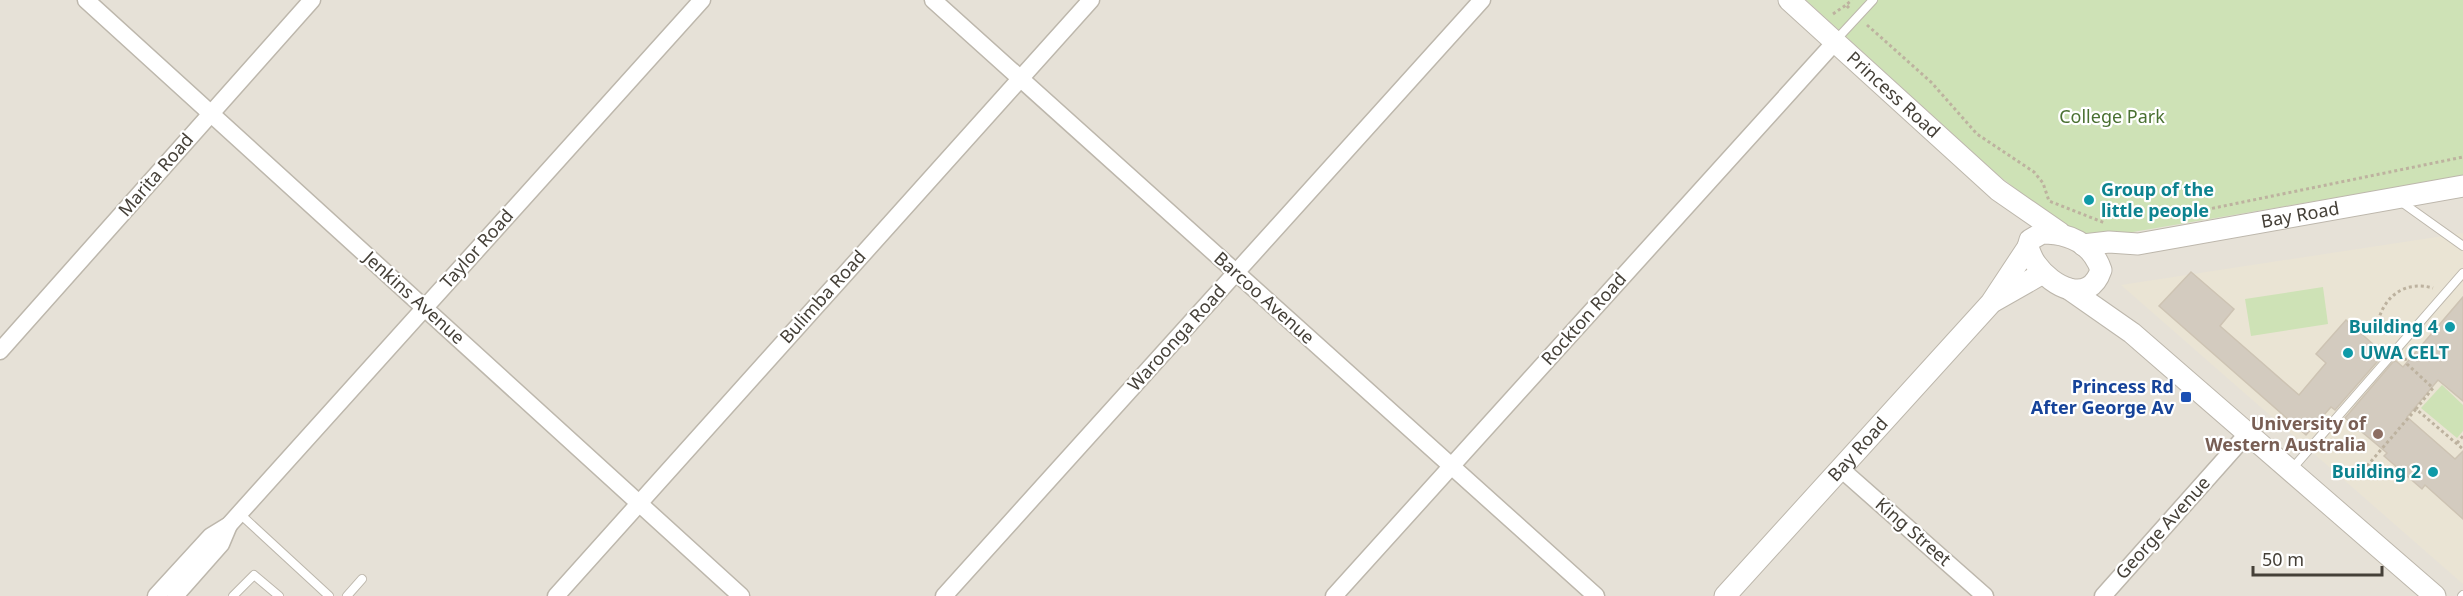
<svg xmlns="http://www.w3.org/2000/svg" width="2463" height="596" font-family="'Noto Sans',sans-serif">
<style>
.residential{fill:#e6e1d7}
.education{fill:#eae4d4}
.green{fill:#cee2b6}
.building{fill:#d3cbbf;stroke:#cdc3b3;stroke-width:1.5}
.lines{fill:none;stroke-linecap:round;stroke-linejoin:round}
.service-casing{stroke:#bdb7ac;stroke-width:10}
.minor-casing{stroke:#bdb7ac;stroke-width:19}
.tertiary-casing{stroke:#bdb7ac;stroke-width:23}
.path{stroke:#bdb29f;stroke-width:3;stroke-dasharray:3 3;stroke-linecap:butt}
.service{stroke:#fff;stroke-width:8}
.minor{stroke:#fff;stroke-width:16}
.tertiary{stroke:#fff;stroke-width:21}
.culture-dot{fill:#0f9aa8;stroke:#fff;stroke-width:2}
.transit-dot{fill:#1a4fb4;stroke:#fff;stroke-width:2}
.education-dot{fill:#8d6e63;stroke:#fff;stroke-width:2}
.labels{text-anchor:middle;stroke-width:4.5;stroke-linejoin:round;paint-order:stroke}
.street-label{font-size:18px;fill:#454038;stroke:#fff}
.park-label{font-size:18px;fill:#497031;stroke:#fff}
.culture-label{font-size:18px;font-weight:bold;fill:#0d838f;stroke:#fff;text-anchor:start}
.transit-label{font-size:18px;font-weight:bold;fill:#164399;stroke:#fff;text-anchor:end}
.education-label{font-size:18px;font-weight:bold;fill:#785e54;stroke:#fff;text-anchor:end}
</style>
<rect width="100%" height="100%" fill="#f2efe8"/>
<rect class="residential" x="0" y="0" width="2463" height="596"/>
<path class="education" d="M 2463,233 L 2463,584 L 2121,285 Z"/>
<g class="green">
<path d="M 1806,0 L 2463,0 L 2463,176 L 2115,235 L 2082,235 L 2068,229 L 2039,207 L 1998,175 Z"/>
<path d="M 2323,287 L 2328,324 L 2251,336 L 2245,299 Z"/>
<path d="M 2442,385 L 2463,405 L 2463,431 L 2457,438 L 2421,408 Z"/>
</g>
<g class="building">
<path d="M 2191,272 L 2234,309 L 2220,326 L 2299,395 L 2326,363 L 2316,354 L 2346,320 L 2384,354 L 2335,410 L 2331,407 L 2306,435 L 2159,306 Z"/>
<path d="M 2463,297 L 2463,401 L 2438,380 L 2407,417 L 2455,459 L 2463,451 L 2463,519 L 2425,485 L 2422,489 L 2384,456 L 2387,453 L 2345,418 L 2393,362 L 2396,361 L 2403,367 Z"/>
</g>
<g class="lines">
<g class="service-casing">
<g id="service">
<path d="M 1835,41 L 1873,0"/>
<path d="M 2400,201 L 2463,246"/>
<path d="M 2291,470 L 2463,273"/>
<path d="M 239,513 L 329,596"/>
<path d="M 233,596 L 254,575 L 279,596"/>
<path d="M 347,596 L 362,579"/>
<path d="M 2462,596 L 2463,595"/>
</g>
</g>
<g class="minor-casing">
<g id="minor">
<path d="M 86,0 L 741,596"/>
<path d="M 933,0 L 1596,596"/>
<path d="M 0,351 L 312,0"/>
<path d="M 1841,469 L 1985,596"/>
<path d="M 156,596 L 211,536 L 229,525 L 702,0"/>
<path d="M 175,596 L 221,544 L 229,525"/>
<path d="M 556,596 L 1091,0"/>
<path d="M 944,596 L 1482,0"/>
<path d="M 1334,596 L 1835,42"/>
<path d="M 2103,596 L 2248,433"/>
</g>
</g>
<g class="tertiary-casing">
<g id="tertiary">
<path id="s1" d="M 1789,0 L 1998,190 L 2060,233"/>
<path d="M 2042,233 C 2068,233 2092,243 2101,270 C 2089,306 2052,287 2036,264 C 2032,259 2030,253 2028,247 L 2030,240 Z"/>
<path id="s2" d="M 2083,245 L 2109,242 L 2138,244 L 2463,186"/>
<path d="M 2069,289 L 2132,333 L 2435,596"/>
<path d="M 1994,301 L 2043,273"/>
<path id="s3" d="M 1725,596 L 1991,303 L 2028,247"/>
</g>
</g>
<g class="path">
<path d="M 1849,8 L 1846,5 L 1852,0"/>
<path d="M 1833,14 L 1846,5"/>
<path d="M 1867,25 L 1932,83 L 1977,134 L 2034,172 L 2043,183 L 2049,201 L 2105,223"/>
<path d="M 2165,218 L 2463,157"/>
<path d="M 2393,334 L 2379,318 C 2387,293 2408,281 2433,288"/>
<path d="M 2405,358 L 2407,364 L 2433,388 L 2416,409 L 2463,449"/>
<path d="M 2457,443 L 2463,436"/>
<path d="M 2367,466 L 2416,409"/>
</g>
<use href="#service" class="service"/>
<use href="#minor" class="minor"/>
<use href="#tertiary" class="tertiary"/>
</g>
<g class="culture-dot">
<circle cx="2089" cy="200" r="6"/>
<circle cx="2450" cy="327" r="6"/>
<circle cx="2348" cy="353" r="6"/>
<circle cx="2433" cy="472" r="6"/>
</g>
<rect class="transit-dot" x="2180" y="391" width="12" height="12" rx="3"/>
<circle class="education-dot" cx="2378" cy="434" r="6"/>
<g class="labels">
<g class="street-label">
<text dy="6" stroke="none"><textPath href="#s1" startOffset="141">Princess Road</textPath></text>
<text transform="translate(156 175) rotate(-49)" y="6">Marita Road</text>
<text dy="6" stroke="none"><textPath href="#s2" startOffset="220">Bay Road</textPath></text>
<text transform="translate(477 249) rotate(-48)" y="6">Taylor Road</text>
<text transform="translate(823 297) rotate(-48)" y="6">Bulimba Road</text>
<text transform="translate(414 298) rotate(42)" y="6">Jenkins Avenue</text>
<text transform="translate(1264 298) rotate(42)" y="6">Barcoo Avenue</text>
<text transform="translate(1584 319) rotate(-48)" y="6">Rockton Road</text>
<text transform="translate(1177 338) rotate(-48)" y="6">Waroonga Road</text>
<text dy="6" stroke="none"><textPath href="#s3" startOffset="198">Bay Road</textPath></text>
<text transform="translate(2163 528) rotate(-48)" y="6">George Avenue</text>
<text transform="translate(1913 532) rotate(41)" y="6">King Street</text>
</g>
<g class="park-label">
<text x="2112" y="123">College Park</text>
</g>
<g class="culture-label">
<text x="2101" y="196">Group of the<tspan x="2101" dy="21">little people</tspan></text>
<text x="2438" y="333" text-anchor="end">Building 4</text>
<text x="2360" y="359">UWA CELT</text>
<text x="2421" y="478" text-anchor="end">Building 2</text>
</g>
<g class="transit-label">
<text x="2174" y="393">Princess Rd<tspan x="2174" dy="21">After George Av</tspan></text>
</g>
<g class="education-label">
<text x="2366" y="430">University of<tspan x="2366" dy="21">Western Australia</tspan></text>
</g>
</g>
<path d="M2253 566v9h129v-9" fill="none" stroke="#454038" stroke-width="3"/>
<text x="2262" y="566" font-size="18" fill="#454038" stroke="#ffffff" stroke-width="4.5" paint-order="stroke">50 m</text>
</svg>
